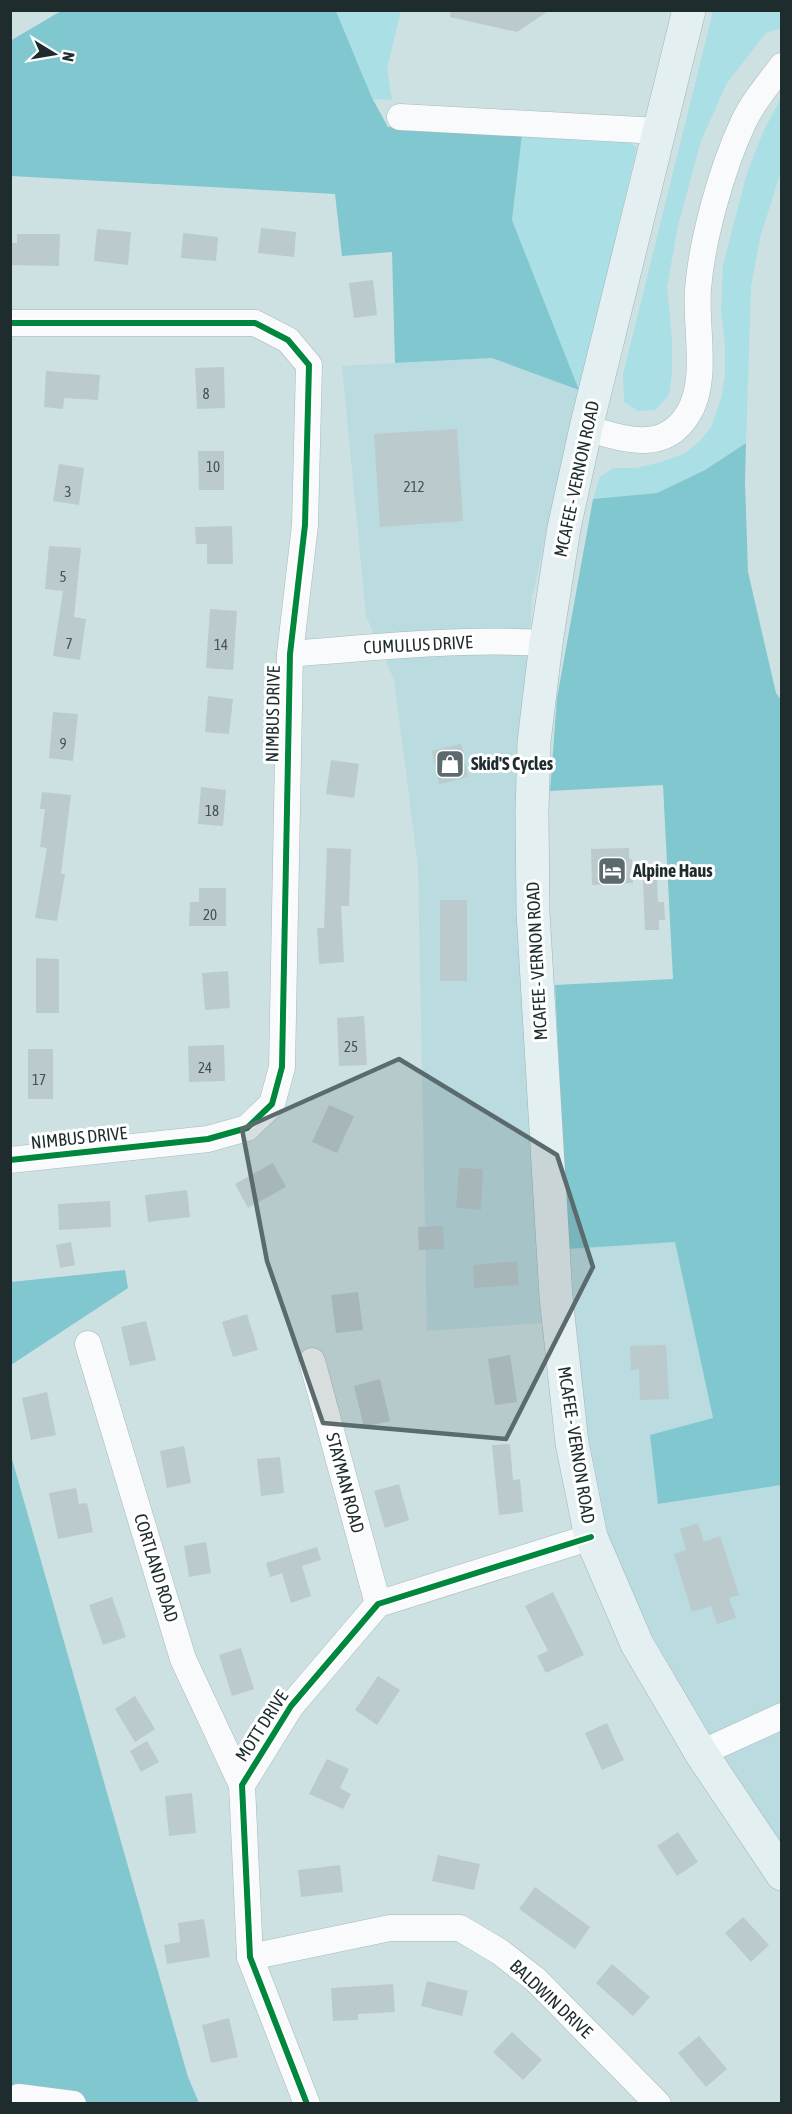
<svg xmlns="http://www.w3.org/2000/svg" width="792" height="2114" font-family="'Asap Condensed',sans-serif">
<style>
.built{fill:#badbdf}
.green{fill:#abdfe6}
.forest{fill:#80c7cf}
.building{fill:#bbcacc}
.lines{fill:none;stroke-linecap:round;stroke-linejoin:round}
.minor-casing{stroke:#a9b8ba;stroke-width:27}
.major-casing{stroke:#9cb5b8;stroke-width:34}
.minor{stroke:#f8fafb;stroke-width:26}
.major{stroke:#e4eff1;stroke-width:33}
.cycleway-casing{stroke:#fff;stroke-width:10}
.cycleway{stroke:#00873e;stroke-width:6}
.marked{fill:#5b6b6d;fill-opacity:0.2;stroke:#5b6b6d;stroke-width:4.5;stroke-linejoin:round}
.labels{text-anchor:middle;stroke-width:6;stroke-linejoin:round;paint-order:stroke}
.number-label{font-size:15px;fill:#455455}
.street-label{font-size:18px;fill:#1e2c2d;stroke:#fff}
.poi-label{font-size:18px;font-weight:bold;fill:#1e2c2d;stroke:#fff;text-anchor:start}
</style>
<rect width="100%" height="100%" fill="#cde1e3"/>
<g class="built">
<path d="M 492,358 L 579,390 L 532,597 L 522,743 L 519,835 L 541,1323 L 427,1331 L 418,866 L 394,680 L 366,616 L 342,366 Z"/>
<path d="M 675,1242 L 713,1418 L 658,1504 L 781,1485 L 781,1846 L 745,1795 L 651,1633 L 608,1534 L 582,1404 L 568,1249 Z"/>
</g>
<g class="green">
<path d="M 336,11 L 401,11 L 387,68 L 392,100 L 372,99 Z"/>
<path d="M 713,11 L 781,11 L 781,28 L 766,33 L 727,83 L 701,141 L 678,226 L 667,287 L 672,338 L 672,374 L 669,395 L 655,410 L 638,411 L 624,402 L 623,374 Z"/>
<path d="M 781,98 L 781,171 L 760,238 L 751,287 L 746,443 L 705,470 L 657,493 L 593,499 L 600,477 L 613,468 L 636,468 L 661,462 L 685,453 L 700,441 L 711,427 L 721,399 L 725,375 L 725,343 L 721,310 L 723,265 L 747,173 L 763,132 Z"/>
<path d="M 522,135 L 627,139 L 637,148 L 579,390 L 512,220 Z"/>
</g>
<g class="forest">
<path d="M 61,11 L 336,11 L 372,98 L 388,127 L 522,135 L 512,220 L 579,390 L 492,358 L 395,363 L 392,252 L 342,256 L 335,194 L 11,176 L 10,41 Z"/>
<path d="M 746,443 L 745,482 L 748,572 L 776,693 L 782,701 L 781,1485 L 658,1504 L 650,1435 L 713,1418 L 675,1242 L 568,1249 L 555,985 L 673,979 L 663,785 L 550,791 L 557,698 L 593,499 L 657,493 L 705,470 Z"/>
<path d="M 125,1270 L 128,1288 L 11,1365 L 11,1282 Z"/>
<path d="M 10,1452 L 188,2077 L 199,2103 L 11,2103 Z"/>
</g>
<g class="building">
<path d="M 451,10 L 550,10 L 517,32 L 450,17 Z"/>
<path d="M 261,228 L 296,232 L 294,257 L 258,253 Z"/>
<path d="M 97,229 L 131,232 L 128,265 L 94,261 Z"/>
<path d="M 183,233 L 218,237 L 216,261 L 181,258 Z"/>
<path d="M 17,234 L 60,234 L 59,266 L 10,265 L 10,243 L 17,243 Z"/>
<path d="M 373,280 L 377,315 L 354,318 L 349,283 Z"/>
<path d="M 224,367 L 225,408 L 197,409 L 195,368 Z"/>
<path d="M 46,371 L 100,375 L 98,400 L 64,398 L 63,409 L 44,407 Z"/>
<path d="M 457,429 L 463,521 L 380,527 L 374,434 Z"/>
<path d="M 198,451 L 224,451 L 224,490 L 199,490 Z"/>
<path d="M 59,464 L 84,468 L 79,505 L 53,501 Z"/>
<path d="M 232,526 L 233,564 L 207,564 L 207,544 L 196,544 L 195,527 Z"/>
<path d="M 49,546 L 81,548 L 74,617 L 86,619 L 80,660 L 53,656 L 63,591 L 45,589 Z"/>
<path d="M 210,609 L 237,611 L 233,670 L 206,668 Z"/>
<path d="M 208,696 L 233,699 L 229,734 L 205,732 Z"/>
<path d="M 53,712 L 78,714 L 73,761 L 49,758 Z"/>
<path d="M 461,744 L 468,777 L 439,784 L 432,751 Z"/>
<path d="M 331,760 L 359,764 L 354,798 L 326,794 Z"/>
<path d="M 201,787 L 226,790 L 223,826 L 198,824 Z"/>
<path d="M 42,792 L 71,795 L 61,874 L 65,874 L 57,921 L 35,918 L 47,848 L 40,847 L 45,809 L 40,809 Z"/>
<path d="M 327,848 L 351,849 L 349,906 L 341,906 L 344,962 L 319,964 L 317,928 L 324,928 Z"/>
<path d="M 629,848 L 629,859 L 632,859 L 633,883 L 592,885 L 591,849 Z"/>
<path d="M 643,880 L 657,880 L 658,902 L 664,902 L 665,920 L 659,920 L 659,930 L 645,930 Z"/>
<path d="M 199,888 L 226,888 L 226,926 L 189,926 L 190,902 L 199,902 Z"/>
<rect x="440" y="900" width="27" height="81"/>
<path d="M 36,958 L 59,959 L 59,1013 L 36,1013 Z"/>
<path d="M 228,971 L 230,1008 L 205,1010 L 202,973 Z"/>
<path d="M 364,1016 L 367,1065 L 339,1066 L 337,1018 Z"/>
<path d="M 224,1045 L 225,1081 L 189,1082 L 188,1046 Z"/>
<rect x="28" y="1049" width="25" height="50"/>
<path d="M 329,1105 L 354,1116 L 337,1153 L 312,1142 Z"/>
<path d="M 273,1163 L 286,1187 L 248,1208 L 235,1184 Z"/>
<path d="M 459,1168 L 483,1169 L 481,1210 L 456,1208 Z"/>
<path d="M 187,1190 L 190,1217 L 148,1222 L 145,1195 Z"/>
<path d="M 110,1201 L 111,1227 L 59,1230 L 58,1204 Z"/>
<path d="M 443,1226 L 444,1249 L 419,1250 L 418,1227 Z"/>
<path d="M 71,1242 L 75,1265 L 60,1268 L 56,1245 Z"/>
<path d="M 517,1261 L 519,1285 L 474,1288 L 473,1265 Z"/>
<path d="M 358,1292 L 363,1330 L 336,1333 L 331,1295 Z"/>
<path d="M 247,1314 L 258,1350 L 233,1357 L 222,1322 Z"/>
<path d="M 146,1321 L 156,1360 L 130,1366 L 121,1327 Z"/>
<path d="M 666,1345 L 669,1399 L 640,1400 L 639,1369 L 631,1370 L 630,1346 Z"/>
<path d="M 510,1355 L 517,1402 L 495,1405 L 488,1359 Z"/>
<path d="M 380,1379 L 390,1421 L 364,1427 L 354,1386 Z"/>
<path d="M 47,1392 L 56,1435 L 31,1440 L 22,1398 Z"/>
<path d="M 510,1444 L 513,1480 L 520,1479 L 523,1512 L 499,1515 L 492,1445 Z"/>
<path d="M 184,1446 L 191,1483 L 167,1488 L 160,1451 Z"/>
<path d="M 280,1457 L 284,1493 L 261,1496 L 257,1459 Z"/>
<path d="M 399,1484 L 409,1520 L 385,1528 L 374,1491 Z"/>
<path d="M 76,1488 L 79,1504 L 87,1503 L 93,1532 L 58,1539 L 49,1493 Z"/>
<path d="M 698,1523 L 704,1542 L 720,1536 L 739,1595 L 729,1598 L 736,1618 L 717,1624 L 711,1606 L 692,1612 L 674,1554 L 686,1550 L 680,1529 Z"/>
<path d="M 206,1542 L 211,1573 L 189,1577 L 184,1546 Z"/>
<path d="M 317,1547 L 321,1560 L 302,1566 L 311,1596 L 291,1603 L 282,1573 L 270,1577 L 266,1563 Z"/>
<path d="M 553,1592 L 584,1655 L 546,1673 L 537,1656 L 548,1651 L 525,1606 Z"/>
<path d="M 112,1597 L 126,1637 L 103,1645 L 89,1605 Z"/>
<path d="M 241,1648 L 254,1689 L 232,1696 L 219,1655 Z"/>
<path d="M 378,1676 L 400,1690 L 377,1725 L 355,1710 Z"/>
<path d="M 135,1696 L 155,1729 L 135,1742 L 115,1709 Z"/>
<path d="M 607,1723 L 624,1760 L 602,1770 L 585,1733 Z"/>
<path d="M 147,1741 L 159,1762 L 141,1772 L 130,1751 Z"/>
<path d="M 327,1759 L 349,1769 L 340,1788 L 351,1794 L 343,1809 L 309,1794 Z"/>
<path d="M 192,1793 L 196,1833 L 169,1836 L 165,1796 Z"/>
<path d="M 678,1832 L 698,1862 L 677,1876 L 657,1846 Z"/>
<path d="M 438,1855 L 480,1864 L 474,1890 L 432,1881 Z"/>
<path d="M 340,1865 L 343,1892 L 301,1897 L 298,1870 Z"/>
<path d="M 535,1887 L 590,1927 L 575,1949 L 519,1909 Z"/>
<path d="M 743,1917 L 769,1945 L 751,1962 L 725,1933 Z"/>
<path d="M 204,1919 L 210,1957 L 167,1964 L 164,1945 L 180,1942 L 178,1923 Z"/>
<path d="M 612,1964 L 650,1997 L 633,2016 L 596,1983 Z"/>
<path d="M 427,1981 L 468,1991 L 462,2016 L 421,2006 Z"/>
<path d="M 393,1984 L 395,2012 L 358,2014 L 358,2020 L 333,2021 L 331,1988 Z"/>
<path d="M 229,2018 L 238,2057 L 211,2063 L 202,2025 Z"/>
<path d="M 512,2032 L 542,2060 L 523,2080 L 493,2052 Z"/>
<path d="M 699,2036 L 727,2069 L 706,2087 L 678,2053 Z"/>
</g>
<g class="lines">
<g class="minor-casing">
<g id="minor">
<path d="M 400,117 L 659,131"/>
<path d="M 10,323 L 255,323 L 288,340 L 309,365 L 305,525 L 290,654 L 282,1067 L 272,1104 L 247,1128 L 208,1139 L 10,1160"/>
<path d="M 586,428 C 622,438 663,455 688,414 C 709,381 695,327 698,289 C 702,239 722,168 743,123 C 753,102 768,84 782,66"/>
<path d="M 290,654 C 375,647 461,638 546,643"/>
<path d="M 88,1344 L 183,1659 L 242,1785"/>
<path d="M 312,1361 L 378,1604"/>
<path d="M 701,1753 L 782,1716"/>
<path d="M 250,1957 L 390,1928 L 460,1928 L 500,1952 L 536,1980 L 658,2104"/>
<path d="M 14,2104 L 19,2097 L 73,2104"/>
<path d="M 307,2104 L 250,1957 L 242,1785 L 291,1706 L 378,1604 L 591,1537"/>
</g>
</g>
<g class="major-casing">
<path id="major" d="M 689,10 L 586,428 L 564,528 L 546,643 L 534,742 L 532,813 L 533,912 L 556,1297 L 572,1443 L 591,1537 L 637,1644 L 701,1753 L 782,1874"/>
</g>
<use href="#minor" class="minor"/>
<use href="#major" class="major"/>
<g class="cycleway-casing">
<g id="cycleway">
<path d="M 10,323 L 255,323 L 288,340 L 309,365 L 305,525 L 290,654 L 282,1067 L 272,1104 L 247,1128 L 208,1139 L 10,1160"/>
<path d="M 307,2104 L 250,1957 L 242,1785 L 291,1706 L 378,1604 L 591,1537"/>
</g>
</g>
<use href="#cycleway" class="cycleway"/>
</g>
<path class="marked" d="M 399,1059 L 557,1155 L 593,1267 L 506,1439 L 323,1423 L 267,1261 L 242,1129 Z"/>
<defs>
<g id="shop-square" transform="scale(1.5)"><rect x="-9" y="-9" width="18" height="18" rx="4" fill="#5b6b6d" stroke="#fff"/><path d="M-5-2.5h2.3a2.7 3.5 0 0 1 5.4 0H5L5.5 6h-11ZM-1.5-2.5h3a1.5 2.3 0 0 0-3 0Z" fill="#fff"/></g>
<g id="hotel-square" transform="scale(1.5)"><rect x="-9" y="-9" width="18" height="18" rx="4" fill="#5b6b6d" stroke="#fff"/><path d="M-6-4.5h1.5V1H6V5H4.5V3h-9V5H-6ZM-4 0a1.8 1.8 0 1 1 3.6 0ZM.5 0V-2.5h3Q6-2.5 6 0Z" fill="#fff"/></g>
</defs>
<g fill-rule="evenodd">
<use href="#shop-square" x="450" y="764"/>
<use href="#hotel-square" x="612" y="871"/>
</g>
<g class="labels">
<g class="number-label">
<text x="206" y="399">8</text>
<text x="213" y="472">10</text>
<text x="414" y="492">212</text>
<text x="68" y="497">3</text>
<text x="63" y="582">5</text>
<text x="69" y="649">7</text>
<text x="221" y="650">14</text>
<text x="63" y="749">9</text>
<text x="212" y="816">18</text>
<text x="210" y="920">20</text>
<text x="351" y="1052">25</text>
<text x="205" y="1073">24</text>
<text x="39" y="1085">17</text>
</g>
<g class="street-label">
<text transform="translate(577 479) rotate(-78)" y="6">MCAFEE - VERNON ROAD</text>
<text transform="translate(418 645) rotate(-3)" y="6">CUMULUS DRIVE</text>
<text transform="translate(273 714) rotate(-89)" y="6">NIMBUS DRIVE</text>
<text transform="translate(537 961) rotate(-93)" y="6">MCAFEE - VERNON ROAD</text>
<text transform="translate(79 1138) rotate(-6)" y="6">NIMBUS DRIVE</text>
<text transform="translate(576 1445) rotate(81)" y="6">MCAFEE - VERNON ROAD</text>
<text transform="translate(345 1483) rotate(75)" y="6">STAYMAN ROAD</text>
<text transform="translate(156 1568) rotate(73)" y="6">CORTLAND ROAD</text>
<text transform="translate(262 1726) rotate(-57)" y="6">MOTT DRIVE</text>
<text transform="translate(551 1999) rotate(43)" y="6">BALDWIN DRIVE</text>
</g>
<g class="poi-label">
<text x="471" y="770">Skid'S Cycles</text>
<text x="633" y="877">Alpine Haus</text>
</g>
</g>
<rect width="792" height="2114" fill="none" stroke="#1e2c2d" stroke-width="24"/>
<g transform="translate(54 54) rotate(101)" stroke="#ffffff" stroke-width="4.5" paint-order="stroke">
<path d="M0-4.5L10 22L0 15L-10 22Z" fill="#1e2c2d"/>
<text y="-9" font-size="16" font-weight="bold" text-anchor="middle" fill="#1e2c2d">N</text>
</g>
</svg>
